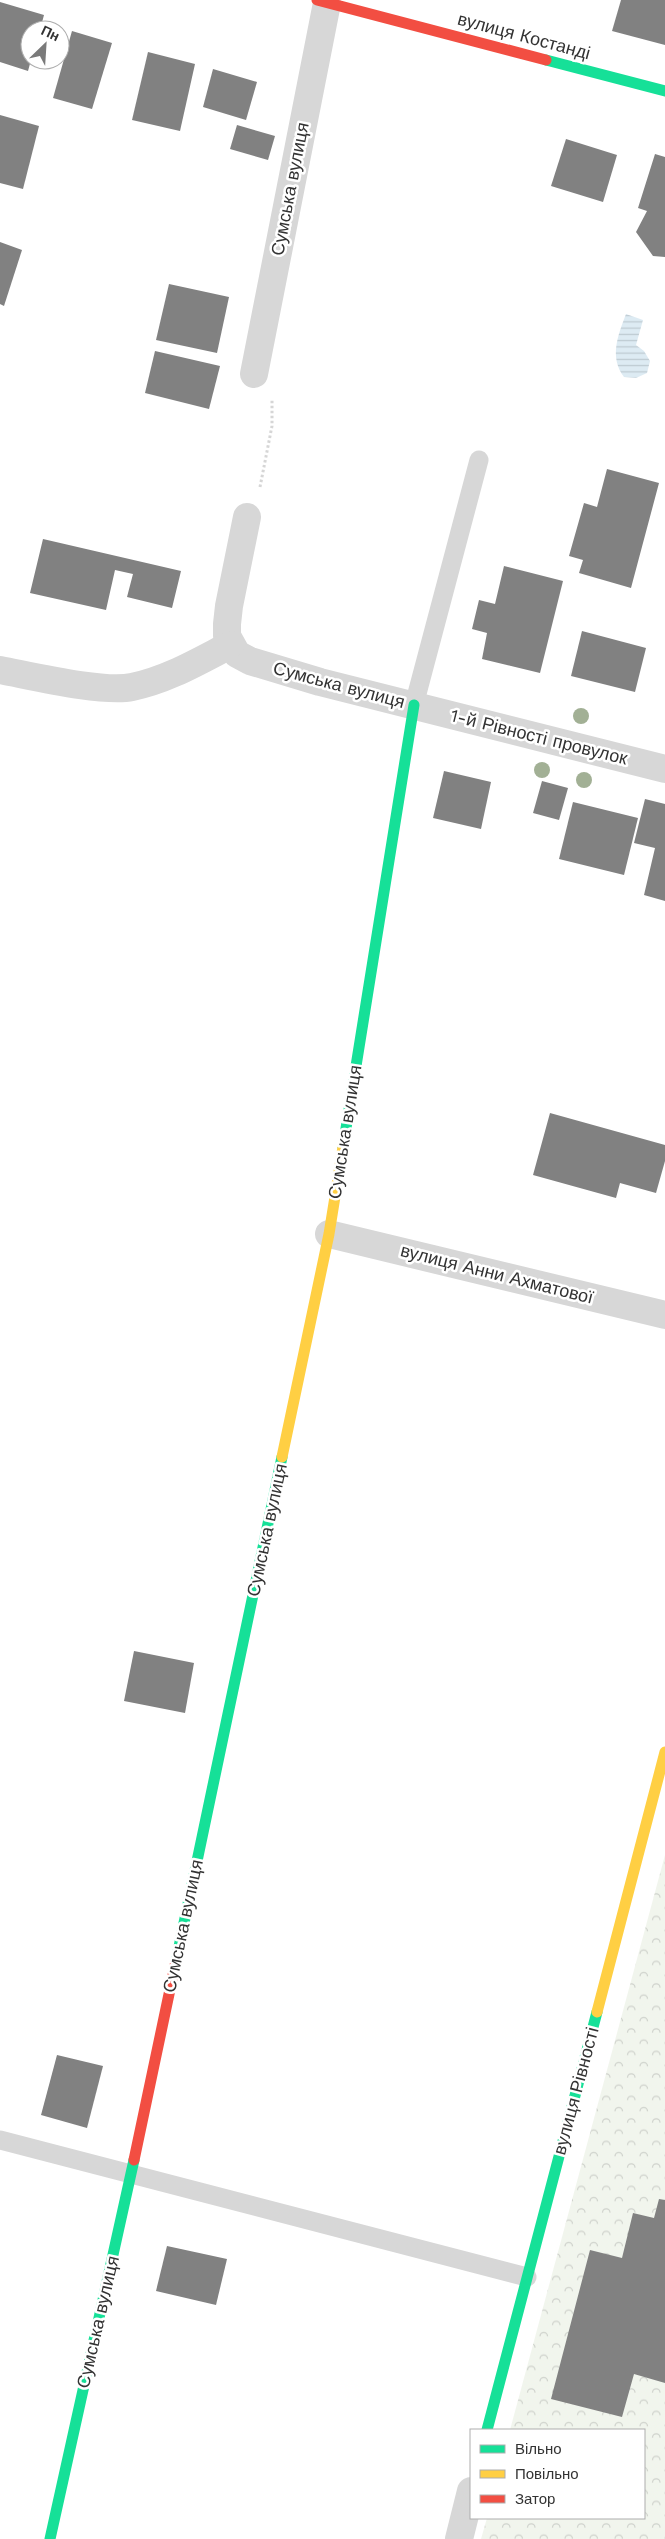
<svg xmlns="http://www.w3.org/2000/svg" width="665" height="2539" font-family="'Work Sans',sans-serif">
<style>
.forest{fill:url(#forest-crowns)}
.water{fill:url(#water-rules)}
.building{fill:#818181}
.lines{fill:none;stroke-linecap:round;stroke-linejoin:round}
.path{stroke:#d6d6d6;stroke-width:3;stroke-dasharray:2.5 2.5;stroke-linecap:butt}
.lane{stroke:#d7d7d7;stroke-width:19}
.street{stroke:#d7d7d7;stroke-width:28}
.fast{stroke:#16e098;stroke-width:11}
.slow{stroke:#ffcf43;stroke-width:11}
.jam{stroke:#f24e42;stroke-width:11}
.tree{fill:#a2b095}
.labels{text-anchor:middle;stroke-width:5;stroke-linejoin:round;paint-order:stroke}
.street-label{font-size:18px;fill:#333;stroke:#fff}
</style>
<defs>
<pattern id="forest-crowns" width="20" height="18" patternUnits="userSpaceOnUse" patternTransform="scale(1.25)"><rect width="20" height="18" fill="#f1f5ed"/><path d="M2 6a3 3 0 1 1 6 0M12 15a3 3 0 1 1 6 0" fill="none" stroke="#cfd2cc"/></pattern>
<pattern id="water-rules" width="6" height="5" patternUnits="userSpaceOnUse" patternTransform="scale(1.25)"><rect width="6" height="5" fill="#ddebf3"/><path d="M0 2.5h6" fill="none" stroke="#becad1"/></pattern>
</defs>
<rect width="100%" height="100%" fill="#fff"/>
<path class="forest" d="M 665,1855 L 665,2539 L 481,2539 L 487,2518 L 644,2518 L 644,2430 L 510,2430 Z"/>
<path class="water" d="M 626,314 L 643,320 L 636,345 L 644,351 L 650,361 L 647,373 L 636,378 L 624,377 C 609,357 618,335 626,314 Z"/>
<g class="building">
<path d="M 621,0 L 665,0 L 665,45 L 612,31 Z"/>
<path d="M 0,2 L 44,15 L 40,30 L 30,30 L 31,60 L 28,71 L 0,62 Z"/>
<path d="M 72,31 L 112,43 L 92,109 L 53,98 Z"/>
<path d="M 148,52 L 195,64 L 180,131 L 132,120 Z"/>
<path d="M 213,69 L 257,82 L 246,120 L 203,107 Z"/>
<path d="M 0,115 L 39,126 L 23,189 L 0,183 Z"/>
<path d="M 237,125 L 275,136 L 268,160 L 230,149 Z"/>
<path d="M 566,139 L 617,155 L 603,202 L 551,186 Z"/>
<path d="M 655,154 L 665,157 L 665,257 L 653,256 L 636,232 L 647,211 L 638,208 Z"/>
<path d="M 0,242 L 22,250 L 4,306 L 0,304 Z"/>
<path d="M 169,284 L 229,297 L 217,353 L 156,340 Z"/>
<path d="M 155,351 L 220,366 L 209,409 L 145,393 Z"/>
<path d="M 607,469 L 659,483 L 631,588 L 579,573 L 583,560 L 569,556 L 584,503 L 597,507 Z"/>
<path d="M 43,539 L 181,571 L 172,608 L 127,597 L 133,574 L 115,570 L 106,610 L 30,593 Z"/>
<path d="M 504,566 L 563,581 L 540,673 L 482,659 L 487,633 L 472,629 L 479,600 L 495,604 Z"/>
<path d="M 582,631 L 646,648 L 635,692 L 571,676 Z"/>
<path d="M 444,771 L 491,782 L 481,829 L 433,818 Z"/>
<path d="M 542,781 L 568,788 L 559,820 L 533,813 Z"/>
<path d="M 645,799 L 665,804 L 665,901 L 644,895 L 655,848 L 634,843 Z"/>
<path d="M 573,802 L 638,818 L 624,875 L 559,859 Z"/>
<path d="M 550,1113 L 665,1145 L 665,1161 L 656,1193 L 620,1183 L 616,1198 L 533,1175 Z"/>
<path d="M 134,1651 L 194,1663 L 185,1713 L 124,1701 Z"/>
<path d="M 57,2055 L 103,2066 L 87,2128 L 41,2115 Z"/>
<path d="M 659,2199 L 665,2200 L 665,2383 L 634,2374 L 622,2417 L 551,2399 L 590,2250 L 622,2258 L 633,2213 L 654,2218 Z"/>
<path d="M 167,2246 L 227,2259 L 216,2305 L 156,2291 Z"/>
</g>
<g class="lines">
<path class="path" d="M 260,487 L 272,426 L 272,400"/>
<g class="lane">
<path d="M 414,705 L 479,460"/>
<path d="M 0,2140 L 527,2277"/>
</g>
<g class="street">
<path d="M 254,374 L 327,3"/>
<path d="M 247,517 L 229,606 L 227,624 L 227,636 L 237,654 L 250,661 L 320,682 L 665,769"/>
<path d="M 0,670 C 32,676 103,693 132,687 C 167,680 199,661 230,645"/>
<path d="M 329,1234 L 665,1315"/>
<path d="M 459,2539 L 471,2491"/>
</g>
<g class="fast">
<path d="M 546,60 L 665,91"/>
<path d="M 343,1147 L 414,705"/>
<path d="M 176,1961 L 282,1457"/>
<path d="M 487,2430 L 597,2012"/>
<path d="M 50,2539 L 134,2160"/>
</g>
<g class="slow">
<path d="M 282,1457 L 329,1234 L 343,1147"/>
<path d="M 597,2012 L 665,1752"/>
</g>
<g class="jam">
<path d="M 317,0 L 546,60"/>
<path d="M 134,2160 L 176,1961"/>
</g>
</g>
<g class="tree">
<circle cx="581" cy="716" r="8"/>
<circle cx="542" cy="770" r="8"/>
<circle cx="584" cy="780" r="8"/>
</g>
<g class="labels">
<g class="street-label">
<text transform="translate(524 36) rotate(15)" y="6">вулиця Костанді</text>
<text transform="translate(290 189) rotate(-79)" y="6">Сумська вулиця</text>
<text transform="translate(339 685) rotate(15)" y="6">Сумська вулиця</text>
<text transform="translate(539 737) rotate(14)" y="6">1-й Рівності провулок</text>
<text transform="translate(345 1132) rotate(-81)" y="6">Сумська вулиця</text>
<text transform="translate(497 1274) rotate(14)" y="6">вулиця Анни Ахматової</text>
<text transform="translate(267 1530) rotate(-78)" y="6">Сумська вулиця</text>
<text transform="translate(183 1926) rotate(-78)" y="6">Сумська вулиця</text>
<text transform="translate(576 2091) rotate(-75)" y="6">вулиця Рівності</text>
<text transform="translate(98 2322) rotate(-77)" y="6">Сумська вулиця</text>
</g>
</g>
<rect x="470" y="2429" width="175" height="90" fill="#ffffff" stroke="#adadad"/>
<rect x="480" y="2445" width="25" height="8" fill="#16e098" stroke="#adadad"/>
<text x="515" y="2454" font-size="15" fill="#333333">Вільно</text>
<rect x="480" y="2470" width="25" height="8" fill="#ffcf43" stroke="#adadad"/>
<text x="515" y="2479" font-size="15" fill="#333333">Повільно</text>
<rect x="480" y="2495" width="25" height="8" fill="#f24e42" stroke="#adadad"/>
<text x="515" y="2504" font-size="15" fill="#333333">Затор</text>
<g transform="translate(45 45) rotate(25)"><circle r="24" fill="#ffffff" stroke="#adadad"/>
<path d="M0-4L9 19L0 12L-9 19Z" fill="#7a7a7a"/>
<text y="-8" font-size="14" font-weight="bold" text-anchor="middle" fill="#333333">Пн</text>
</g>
</svg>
